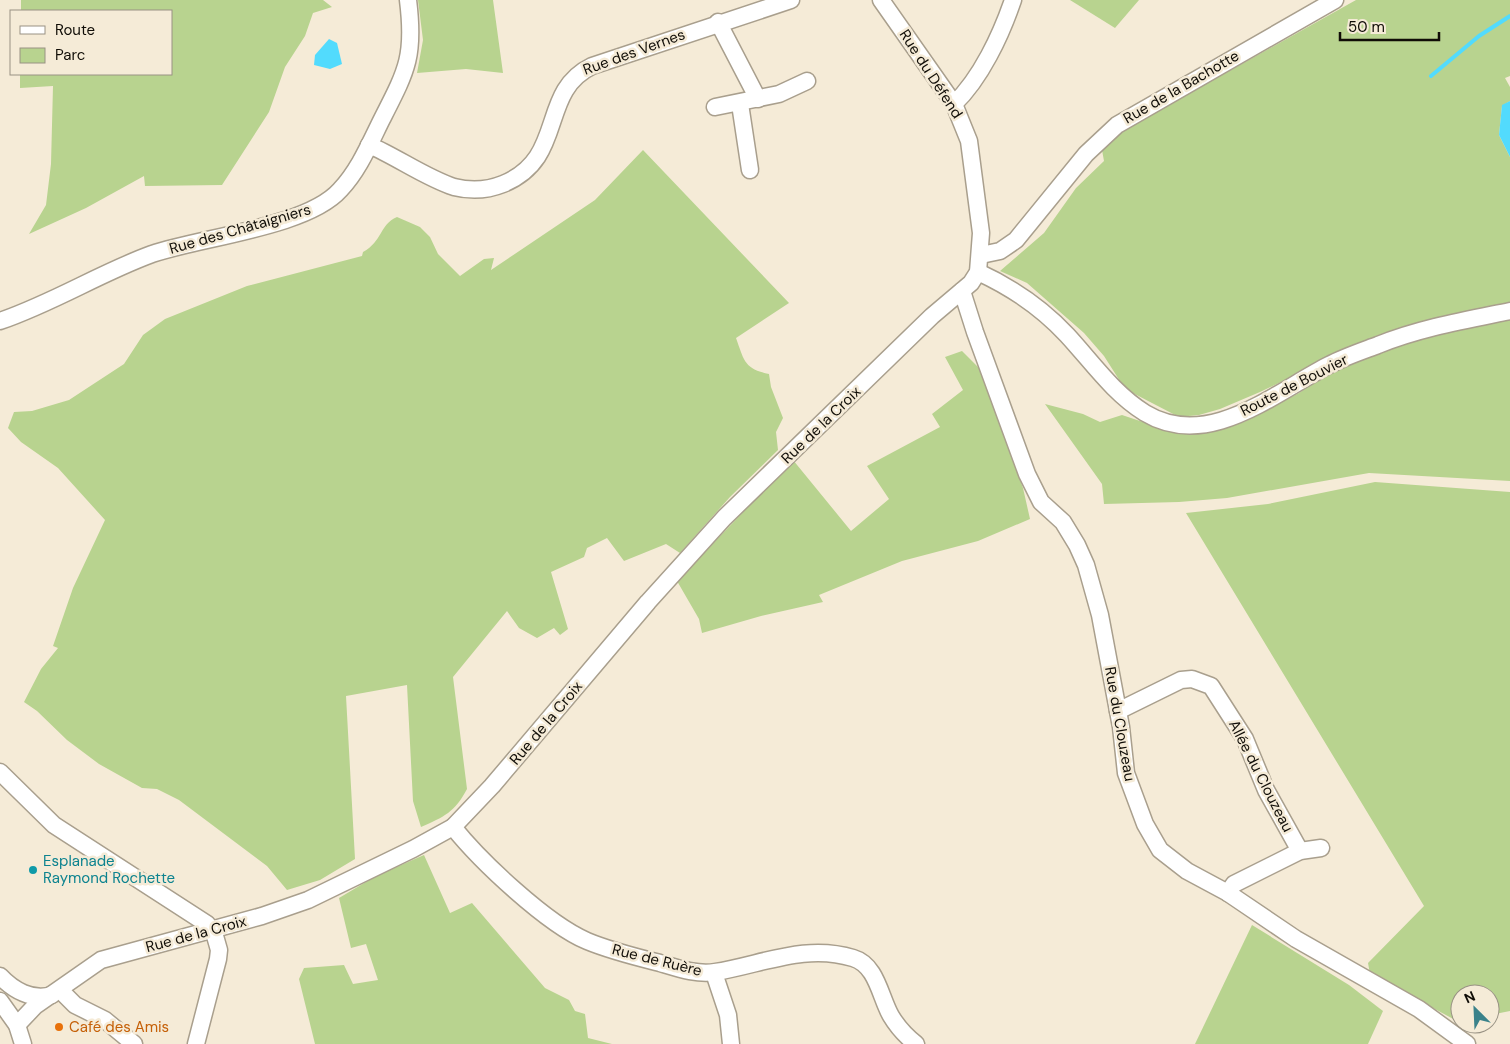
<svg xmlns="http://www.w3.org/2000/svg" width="1510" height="1044" font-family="'DM Sans',sans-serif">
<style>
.green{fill:#b8d38f}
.water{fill:#52dbfd}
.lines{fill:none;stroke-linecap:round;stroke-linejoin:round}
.stream{stroke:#52dbfd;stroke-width:4}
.minor-casing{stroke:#a99f8d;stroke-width:19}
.minor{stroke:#fff;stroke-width:16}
.culture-dot{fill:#0f9aa8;stroke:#f5ebd7;stroke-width:2}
.food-dot{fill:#e8710a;stroke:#f5ebd7;stroke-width:2}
.labels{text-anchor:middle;stroke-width:5;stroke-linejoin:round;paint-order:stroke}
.street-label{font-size:15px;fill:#100d07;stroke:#f5ebd7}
.culture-label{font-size:15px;fill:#0d838f;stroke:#f5ebd7;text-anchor:start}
.food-label{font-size:15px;fill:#c56008;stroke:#f5ebd7;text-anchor:start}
</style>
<rect width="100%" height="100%" fill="#f5ebd7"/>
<g class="green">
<path d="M 21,0 L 323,0 L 332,7 L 313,13 L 305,36 L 285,67 L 269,112 L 222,185 L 145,186 L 144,176 L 86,208 L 29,234 L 46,205 L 51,164 L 53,86 L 20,88 L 20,74 L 171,74 L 171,11 L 21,11 Z"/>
<path d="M 418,0 L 493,0 L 503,73 L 466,69 L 417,73 L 423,40 Z"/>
<path d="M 1070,0 L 1139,0 L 1115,28 Z"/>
<path d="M 1356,0 L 1510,0 L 1510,76 L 1505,78 L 1510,87 L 1510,101 L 1502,106 L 1499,135 L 1510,157 L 1510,305 L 1423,321 L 1353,347 L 1260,392 L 1220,409 L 1199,415 L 1179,417 L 1125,389 L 1104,356 L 1084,333 L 1027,283 L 1000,271 L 1044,233 L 1076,188 L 1104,161 L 1102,150 L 1124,130 Z"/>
<path d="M 643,150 L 789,303 L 736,338 C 744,360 744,369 769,374 L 771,387 L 783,418 L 776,432 L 778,450 L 730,497 L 680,553 L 666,544 L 624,561 L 607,538 L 587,548 L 584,557 L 551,572 L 568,629 L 560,635 L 554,628 L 537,638 L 519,628 L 507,611 L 453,677 L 467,789 C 455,812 444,817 421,827 L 413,801 L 407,685 L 346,696 L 355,859 L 320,880 L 287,890 L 267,866 L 179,800 L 157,789 L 142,788 L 99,764 L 67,740 L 37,711 L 24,702 L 41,669 L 58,648 L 53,646 L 73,588 L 105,520 L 58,468 L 21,442 L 8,428 L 14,412 L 32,411 L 69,400 L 124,364 L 143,335 L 165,319 L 247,286 L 362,256 L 363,252 C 383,241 379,225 397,217 L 420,227 L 430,237 L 438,254 L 460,276 L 484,259 L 494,258 L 491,270 L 595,200 Z"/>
<path d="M 1510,317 L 1510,481 L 1369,473 L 1227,498 L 1179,502 L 1104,504 L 1102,484 L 1045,404 L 1083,414 L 1100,422 L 1122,415 L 1167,430 L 1217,428 L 1244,422 L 1299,393 L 1332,370 L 1411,340 Z"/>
<path d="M 962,351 L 981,370 L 1023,488 L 1030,519 L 978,541 L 902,561 L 819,595 L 823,602 L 761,616 L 702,633 L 699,619 L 677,581 L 793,460 L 851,531 L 889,499 L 867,466 L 940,427 L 932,414 L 963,390 L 945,357 Z"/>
<path d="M 1375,482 L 1510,492 L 1510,1011 L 1490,1015 L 1490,994 L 1460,994 L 1460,1021 L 1457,1021 L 1370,974 L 1368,963 L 1424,906 L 1186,513 L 1268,504 Z"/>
<path d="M 424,855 L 450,913 L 472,903 L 545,988 L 569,1000 L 575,1011 L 585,1014 L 588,1038 L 612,1044 L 315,1044 L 299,979 L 304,968 L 344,965 L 353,984 L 378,980 L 366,944 L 351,948 L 339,898 L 376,876 Z"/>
<path d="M 1252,925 L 1349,985 L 1383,1011 L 1368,1044 L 1195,1044 Z"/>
</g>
<g class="water">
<path d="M 329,39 L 337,43 L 342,64 L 330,69 L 314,65 L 315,55 Z"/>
<path d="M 1510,101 L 1510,157 L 1499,135 L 1502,105 Z"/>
</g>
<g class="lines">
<path class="stream" d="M 1431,76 L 1479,36 L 1510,16"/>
<g class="minor-casing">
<g id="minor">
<path d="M 718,22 L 758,99"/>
<path d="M 740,104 L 750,170"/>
<path d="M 954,104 C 981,78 1001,35 1013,0"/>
<path d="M 715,107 L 779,94 L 807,81"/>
<path d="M 369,145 C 397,157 426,178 454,187 C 470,191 488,190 503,184 C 567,158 538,92 592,66 L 791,0"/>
<path d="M 981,255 L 1000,251 L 1016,240 L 1086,154 L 1117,125 L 1335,0"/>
<path d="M 978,272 C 1013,288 1041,307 1067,335 C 1092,362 1113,393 1145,413 C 1208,451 1274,393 1329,365 C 1344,357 1362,351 1378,345 C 1420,328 1466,320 1510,311"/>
<path d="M 962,291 L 975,332 L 1027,474 L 1041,502 L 1063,522 L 1077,545 L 1086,565 L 1100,615 L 1121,727 L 1126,773 L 1145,824 L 1160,850 L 1187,871 L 1228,893 L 1296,939 L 1419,1009 L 1467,1044"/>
<path d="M 0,321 C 53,303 100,273 152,254 C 202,237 307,227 340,190 C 359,170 370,143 382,119 C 407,70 415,56 408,0"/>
<path d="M 1118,711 L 1181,680 L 1192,679 L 1211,686 L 1245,739 L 1266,790 L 1300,851"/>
<path d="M 0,772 L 54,825 L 207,924 L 215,936 L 219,950 L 218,959 L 196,1044"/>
<path d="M 453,827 C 481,862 547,924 587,941 C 611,951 636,957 660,963 C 677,968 697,975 715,972 C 761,965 805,943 853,958 C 877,965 880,997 891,1016 C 897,1026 907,1037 916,1044"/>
<path d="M 1228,893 L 1234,884 L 1300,851 L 1321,848"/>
<path d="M 714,973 L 728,1015 L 731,1044"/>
<path d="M 0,976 C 13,990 32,1001 52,995"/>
<path d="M 60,990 L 75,1005 L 105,1020 L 134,1044"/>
<path d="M 0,1001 L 17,1025 L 23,1044"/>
<path d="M 17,1025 L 35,1006 L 101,960 L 262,916 L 308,900 L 413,849 L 453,827 L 492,786 L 648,602 L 724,518 L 932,316 L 971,283 L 978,272 L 981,233 L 969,141 L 954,104 L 881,0"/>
</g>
</g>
<use href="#minor" class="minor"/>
</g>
<circle class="culture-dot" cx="33" cy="870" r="5"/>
<circle class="food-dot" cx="59" cy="1027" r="5"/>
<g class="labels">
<g class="street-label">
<text transform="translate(634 52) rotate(-20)" y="5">Rue des Vernes</text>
<text transform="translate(931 74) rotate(57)" y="5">Rue du Défend</text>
<text transform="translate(1181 87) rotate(-30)" y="5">Rue de la Bachotte</text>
<text transform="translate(240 229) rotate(-16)" y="5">Rue des Châtaigniers</text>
<text transform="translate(1294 385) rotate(-27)" y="5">Route de Bouvier</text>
<text transform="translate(821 425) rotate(-44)" y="5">Rue de la Croix</text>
<text transform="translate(546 723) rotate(-50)" y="5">Rue de la Croix</text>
<text transform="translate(1120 724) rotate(80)" y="5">Rue du Clouzeau</text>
<text transform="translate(1261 776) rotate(63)" y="5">Allée du Clouzeau</text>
<text transform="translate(196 934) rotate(-15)" y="5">Rue de la Croix</text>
<text transform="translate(657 960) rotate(14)" y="5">Rue de Ruère</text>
</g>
<g class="culture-label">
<text x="43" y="866">Esplanade<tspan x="43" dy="17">Raymond Rochette</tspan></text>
</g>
<g class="food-label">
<text x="69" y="1032">Café des Amis</text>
</g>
</g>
<rect x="10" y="10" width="162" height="65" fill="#f5ebd7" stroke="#999284"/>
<rect x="20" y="26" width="25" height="8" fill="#ffffff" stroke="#999284"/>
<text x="55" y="35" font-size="15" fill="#100d07">Route</text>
<rect x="20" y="48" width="25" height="15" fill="#b8d38f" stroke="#999284"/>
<text x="55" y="60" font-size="15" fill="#100d07">Parc</text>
<g transform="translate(1475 1009) rotate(336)"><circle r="24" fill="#f5ebd7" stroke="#999284"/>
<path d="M0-4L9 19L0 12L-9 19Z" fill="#3a828a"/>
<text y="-8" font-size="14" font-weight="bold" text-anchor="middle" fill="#100d07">N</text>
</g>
<path d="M1340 32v8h99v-8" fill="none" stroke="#100d07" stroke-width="2.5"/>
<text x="1348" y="32" font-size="15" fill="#100d07" stroke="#f5ebd7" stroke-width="4" paint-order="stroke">50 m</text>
</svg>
